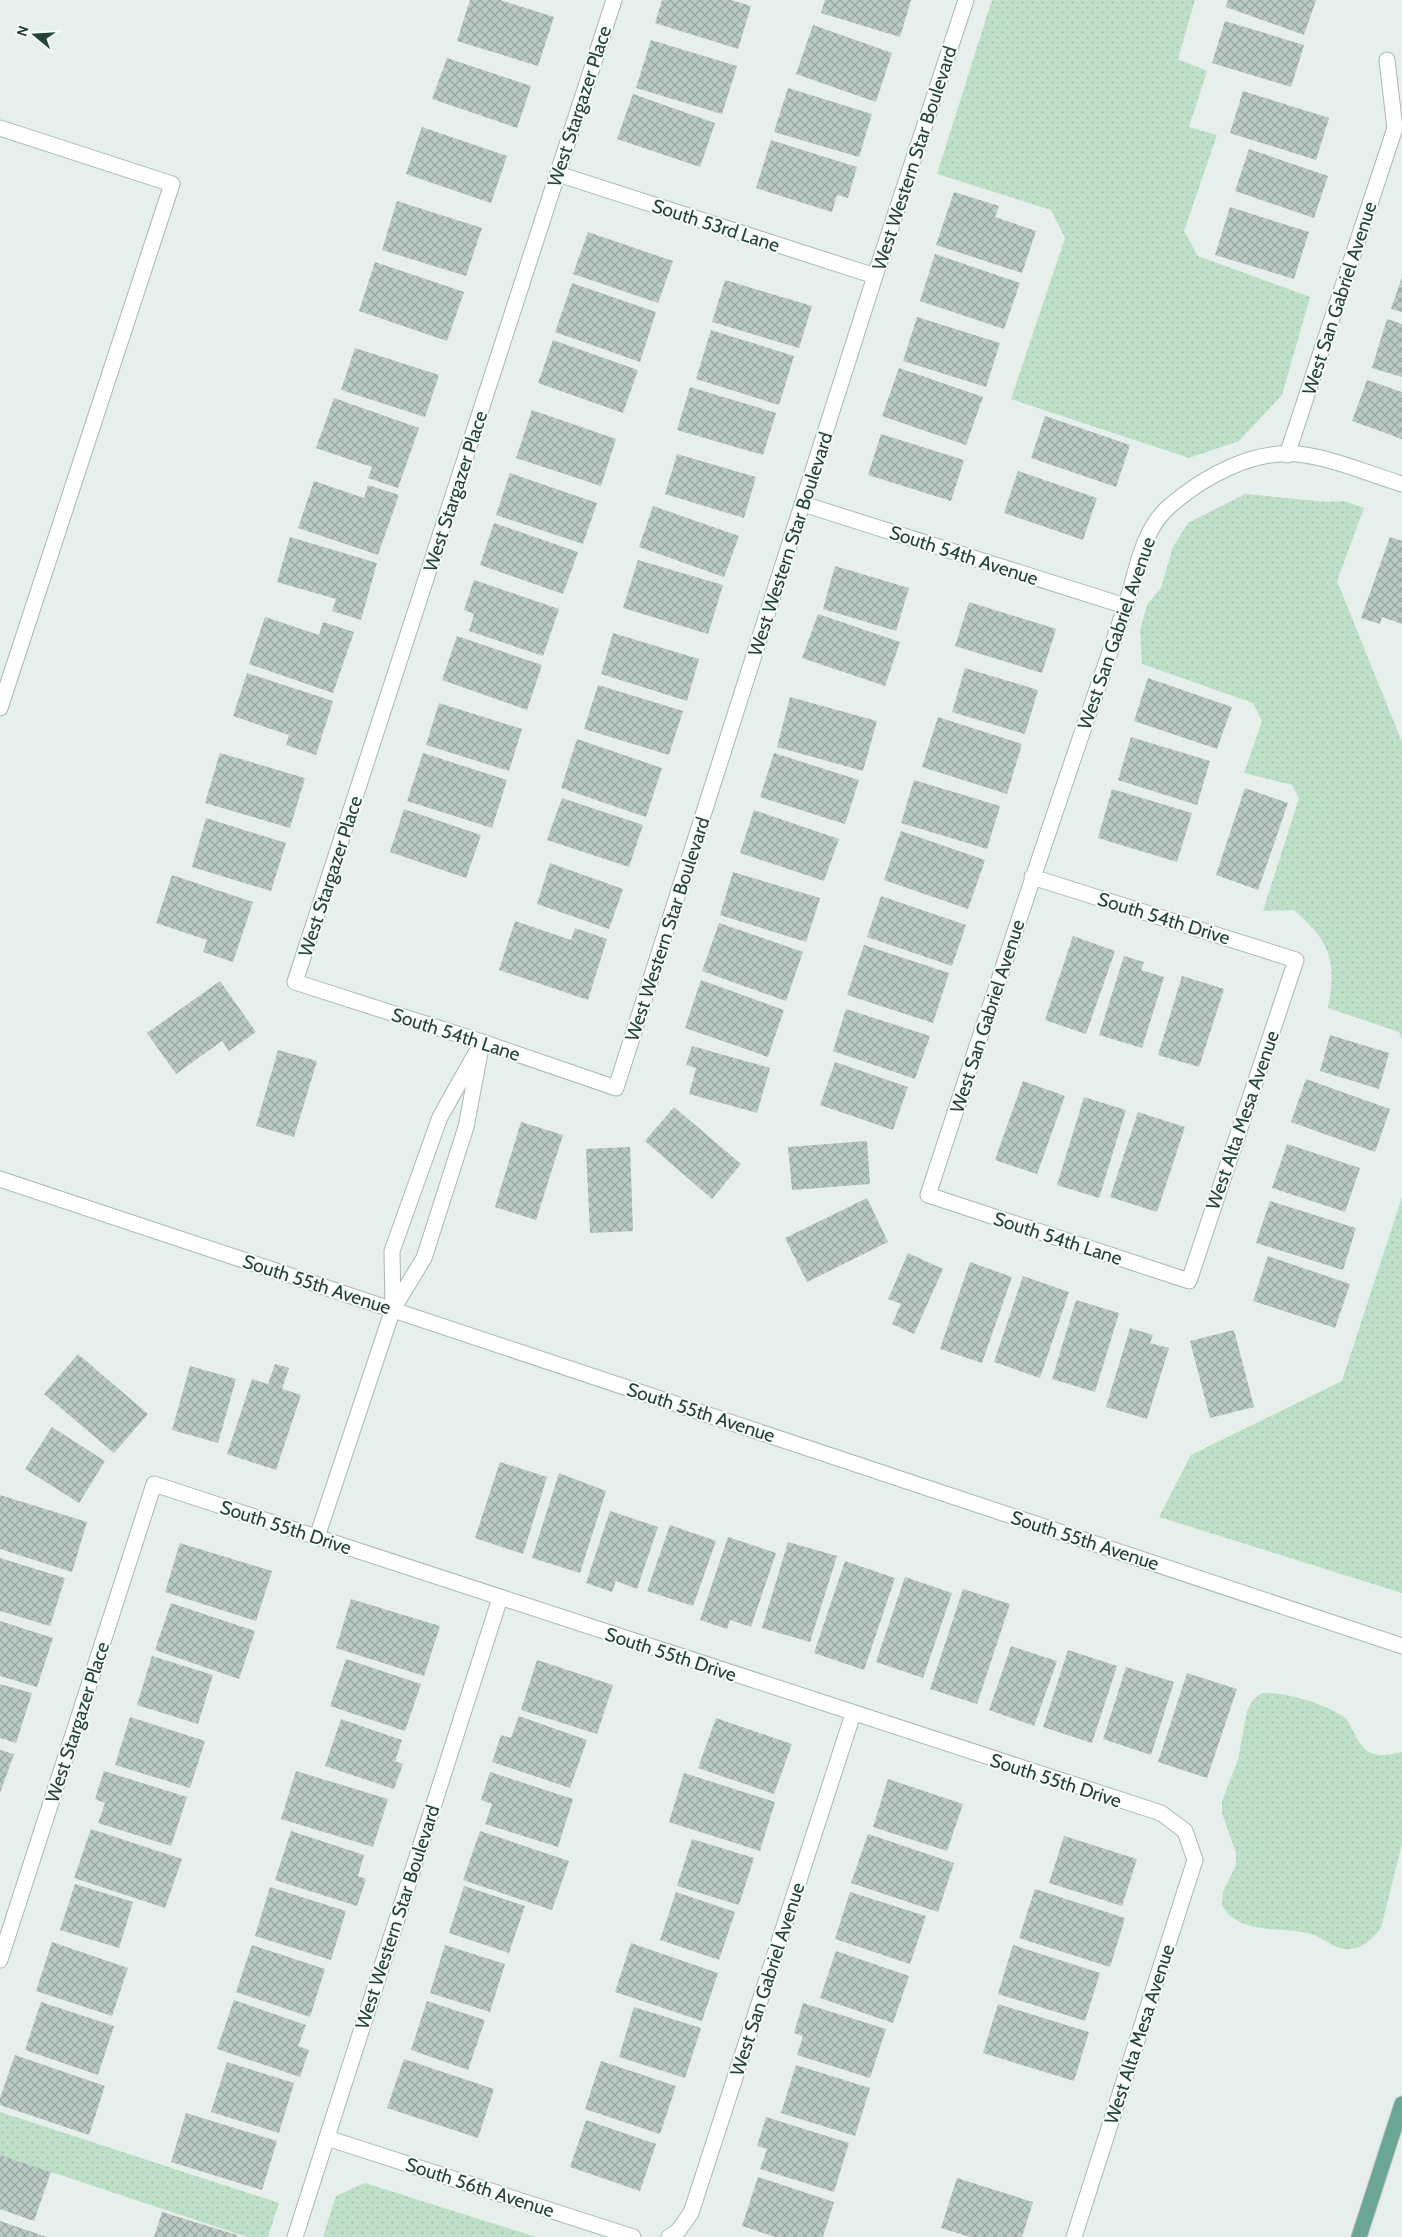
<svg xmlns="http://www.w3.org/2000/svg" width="1402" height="2237" font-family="Cabin,sans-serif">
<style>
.grass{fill:url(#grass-dots)}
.building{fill:url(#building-cross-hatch)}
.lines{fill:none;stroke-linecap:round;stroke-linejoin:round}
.minor-casing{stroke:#a8b8b2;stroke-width:17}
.major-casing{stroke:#c2cac8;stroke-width:17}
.minor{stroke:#fff;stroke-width:15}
.major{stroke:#6aa596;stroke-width:15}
.labels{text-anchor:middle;stroke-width:4;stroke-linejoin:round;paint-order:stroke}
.street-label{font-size:19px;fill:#24423a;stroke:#f7fbf9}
</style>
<defs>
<pattern id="grass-dots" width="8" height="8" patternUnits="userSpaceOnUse" patternTransform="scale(1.25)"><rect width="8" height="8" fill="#bfe0c8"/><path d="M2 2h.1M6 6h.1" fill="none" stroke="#a4c1ad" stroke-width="1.8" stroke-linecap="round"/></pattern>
<pattern id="building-cross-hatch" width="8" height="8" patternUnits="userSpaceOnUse" patternTransform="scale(1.25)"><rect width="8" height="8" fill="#bbcac4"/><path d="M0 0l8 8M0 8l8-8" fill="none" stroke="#98a6a0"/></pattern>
</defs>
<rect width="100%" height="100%" fill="#e6efeb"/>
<g class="grass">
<path d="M 992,0 L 1195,0 L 1178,59 L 1207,71 L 1189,127 L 1217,135 L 1184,231 L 1198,256 L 1310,297 L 1282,395 L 1239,441 L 1189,458 L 1011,399 L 1065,238 L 1051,210 L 937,174 Z"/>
<path d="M 1245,494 L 1328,502 L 1344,501 L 1364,508 L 1337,581 L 1402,742 L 1402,1039 L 1399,1032 L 1328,1008 C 1337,959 1330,942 1294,910 L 1263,911 L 1299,798 L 1292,785 L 1244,773 L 1262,721 L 1253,703 L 1142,664 L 1140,630 L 1147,605 L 1161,588 L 1173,547 L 1188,523 Z"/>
<path d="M 1402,1197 L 1402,1593 L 1159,1517 L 1191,1455 L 1342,1381 Z"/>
<path d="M 1262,1693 C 1285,1692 1327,1704 1345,1718 C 1349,1721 1351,1727 1353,1731 C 1366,1757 1375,1758 1402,1752 L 1402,1844 L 1381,1928 C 1373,1938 1364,1948 1350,1949 C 1336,1951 1324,1938 1311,1934 C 1287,1927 1256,1933 1235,1919 C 1229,1916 1225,1910 1222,1905 L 1223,1892 L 1236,1865 L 1236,1853 L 1222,1813 L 1222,1801 L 1238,1760 L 1247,1711 L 1253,1700 Z"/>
<path d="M 0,2112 L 279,2203 L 268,2237 L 247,2237 L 0,2155 Z"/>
<path d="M 365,2183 L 536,2237 L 323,2237 L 336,2196 Z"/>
</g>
<g class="building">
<path d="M 470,0 L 500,0 L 554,17 L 538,66 L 457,41 Z"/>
<path d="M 662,0 L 731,0 L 751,6 L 738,49 L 655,23 Z"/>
<path d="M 825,0 L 911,0 L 900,37 L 821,13 Z"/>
<path d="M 1228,0 L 1316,0 L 1304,35 L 1226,7 Z"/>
<path d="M 1225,21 L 1304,45 L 1291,87 L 1212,63 Z"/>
<path d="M 813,25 L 892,53 L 876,102 L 796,74 Z"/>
<path d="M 651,40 L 737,66 L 722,114 L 636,88 Z"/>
<path d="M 447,58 L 531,86 L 517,128 L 432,99 Z"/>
<path d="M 788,88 L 872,114 L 859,157 L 774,132 Z"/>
<path d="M 1243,91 L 1329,118 L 1316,160 L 1230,133 Z"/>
<path d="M 633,94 L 715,123 L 700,167 L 617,139 Z"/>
<path d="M 422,127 L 507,156 L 491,203 L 406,174 Z"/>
<path d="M 771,140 L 857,167 L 848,198 L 837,195 L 832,212 L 756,188 Z"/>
<path d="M 1249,149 L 1328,176 L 1314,218 L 1235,191 Z"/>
<path d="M 954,192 L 999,206 L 995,217 L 1036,231 L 1022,273 L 936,245 Z"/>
<path d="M 397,201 L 482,228 L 466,276 L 382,250 Z"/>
<path d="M 1230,207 L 1309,232 L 1294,279 L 1215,255 Z"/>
<path d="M 588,232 L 673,261 L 658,303 L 573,274 Z"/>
<path d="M 935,254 L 1020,283 L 1004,329 L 920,301 Z"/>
<path d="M 375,262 L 464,292 L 447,341 L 359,311 Z"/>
<path d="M 1402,277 L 1402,312 L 1391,309 Z"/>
<path d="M 725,280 L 812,306 L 799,348 L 712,322 Z"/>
<path d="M 572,283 L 656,312 L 640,362 L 555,332 Z"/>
<path d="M 917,317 L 1000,343 L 986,387 L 903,361 Z"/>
<path d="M 1387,319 L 1402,324 L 1402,377 L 1372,368 Z"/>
<path d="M 711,330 L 794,356 L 779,405 L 696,379 Z"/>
<path d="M 553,340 L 638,370 L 623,413 L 538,383 Z"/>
<path d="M 355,348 L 439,375 L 425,417 L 341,390 Z"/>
<path d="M 899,368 L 983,397 L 966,445 L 882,416 Z"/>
<path d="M 1367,380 L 1402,392 L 1402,439 L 1352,421 Z"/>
<path d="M 690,387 L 776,413 L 763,455 L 677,430 Z"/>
<path d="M 334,398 L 419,428 L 398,488 L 368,478 L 372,467 L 316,448 Z"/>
<path d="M 532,410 L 616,439 L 601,486 L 516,458 Z"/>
<path d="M 1045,416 L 1130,445 L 1116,487 L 1031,458 Z"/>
<path d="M 881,434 L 964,460 L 951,501 L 868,475 Z"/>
<path d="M 677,454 L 756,477 L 744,518 L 665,494 Z"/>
<path d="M 1018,471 L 1097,498 L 1083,540 L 1004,513 Z"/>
<path d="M 510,473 L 597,503 L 583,544 L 496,515 Z"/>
<path d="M 314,481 L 364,498 L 368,485 L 399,495 L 378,555 L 298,528 Z"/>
<path d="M 653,506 L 739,536 L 724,577 L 639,547 Z"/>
<path d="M 494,523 L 578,552 L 563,594 L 480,565 Z"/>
<path d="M 290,537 L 377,563 L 361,620 L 332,611 L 336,599 L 277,582 Z"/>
<path d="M 1390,537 L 1402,541 L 1402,624 L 1382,617 L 1380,624 L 1361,618 Z"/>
<path d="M 638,560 L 723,585 L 708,634 L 623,608 Z"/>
<path d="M 835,566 L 909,588 L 896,631 L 823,609 Z"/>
<path d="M 474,580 L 559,609 L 543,656 L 469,631 L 474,614 L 464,610 Z"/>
<path d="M 969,602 L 1056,629 L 1042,673 L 955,646 Z"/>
<path d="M 818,614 L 900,642 L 885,686 L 802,658 Z"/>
<path d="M 265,617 L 319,635 L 323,622 L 354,632 L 333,693 L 249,664 Z"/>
<path d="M 613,633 L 699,659 L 687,701 L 601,674 Z"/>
<path d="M 457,636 L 542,665 L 527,710 L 442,680 Z"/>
<path d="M 965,668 L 1038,690 L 1025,734 L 952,712 Z"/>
<path d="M 247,673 L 333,701 L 316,755 L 286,745 L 289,735 L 233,716 Z"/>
<path d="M 1148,678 L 1232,707 L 1217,749 L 1134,721 Z"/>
<path d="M 598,685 L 683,711 L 669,755 L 584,729 Z"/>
<path d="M 790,697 L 877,721 L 863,771 L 777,747 Z"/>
<path d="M 439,703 L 522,729 L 509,771 L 426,745 Z"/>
<path d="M 938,717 L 1022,744 L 1007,794 L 922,767 Z"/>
<path d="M 1131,737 L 1210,761 L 1197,805 L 1118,780 Z"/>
<path d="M 577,739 L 662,768 L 646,817 L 561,788 Z"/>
<path d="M 220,753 L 305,778 L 290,828 L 205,803 Z"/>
<path d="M 423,753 L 507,780 L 492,828 L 407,801 Z"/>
<path d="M 774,753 L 859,780 L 845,824 L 760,797 Z"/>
<path d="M 914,780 L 1000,806 L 987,849 L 901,823 Z"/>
<path d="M 1245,788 L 1288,803 L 1258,890 L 1216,875 Z"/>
<path d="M 1112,789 L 1192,813 L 1177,862 L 1098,838 Z"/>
<path d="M 562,798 L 643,825 L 629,867 L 547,840 Z"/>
<path d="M 404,809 L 481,835 L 466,878 L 390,852 Z"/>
<path d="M 754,810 L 839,839 L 824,881 L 740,853 Z"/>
<path d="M 206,818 L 286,843 L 271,891 L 192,867 Z"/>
<path d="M 901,831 L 985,860 L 968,909 L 884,880 Z"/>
<path d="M 550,863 L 623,889 L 609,929 L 537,904 Z"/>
<path d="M 733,872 L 820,898 L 806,942 L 720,915 Z"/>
<path d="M 172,875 L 253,902 L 233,962 L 203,952 L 207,940 L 156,923 Z"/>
<path d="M 881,896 L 966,925 L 952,966 L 867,937 Z"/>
<path d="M 515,921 L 571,940 L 575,928 L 607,939 L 588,1000 L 499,970 Z"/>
<path d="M 719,923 L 803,952 L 786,1001 L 702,971 Z"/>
<path d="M 1073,936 L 1115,951 L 1086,1034 L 1045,1020 Z"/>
<path d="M 864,945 L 949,973 L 933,1023 L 847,995 Z"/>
<path d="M 1124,956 L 1144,962 L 1141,970 L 1164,977 L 1142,1048 L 1099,1035 Z"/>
<path d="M 1182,976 L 1224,989 L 1199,1067 L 1158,1055 Z"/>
<path d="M 701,980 L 784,1010 L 768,1057 L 685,1028 Z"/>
<path d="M 220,981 L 256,1032 L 229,1051 L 222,1041 L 176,1074 L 147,1033 Z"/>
<path d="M 846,1009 L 930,1036 L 915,1079 L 833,1051 Z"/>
<path d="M 1330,1035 L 1389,1053 L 1379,1089 L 1320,1071 Z"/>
<path d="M 692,1046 L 770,1068 L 757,1113 L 689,1094 L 696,1068 L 686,1065 Z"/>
<path d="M 278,1050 L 317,1061 L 294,1137 L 256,1126 Z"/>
<path d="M 835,1062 L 908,1087 L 893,1130 L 820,1105 Z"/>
<path d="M 1306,1079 L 1390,1109 L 1375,1152 L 1291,1122 Z"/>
<path d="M 1023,1081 L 1065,1096 L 1037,1174 L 995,1160 Z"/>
<path d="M 1084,1097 L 1126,1110 L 1099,1198 L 1057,1185 Z"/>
<path d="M 674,1107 L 741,1164 L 712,1199 L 645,1141 Z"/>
<path d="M 1138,1112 L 1185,1127 L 1157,1212 L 1110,1197 Z"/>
<path d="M 521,1122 L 563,1135 L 536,1220 L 495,1207 Z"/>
<path d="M 867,1141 L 870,1184 L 792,1190 L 788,1147 Z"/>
<path d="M 1287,1144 L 1360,1168 L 1345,1212 L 1272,1188 Z"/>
<path d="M 630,1147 L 633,1231 L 590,1233 L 586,1149 Z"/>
<path d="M 867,1198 L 888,1242 L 807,1282 L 785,1238 Z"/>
<path d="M 1270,1201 L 1356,1228 L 1343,1270 L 1256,1243 Z"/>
<path d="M 908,1253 L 943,1269 L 914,1334 L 892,1324 L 901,1304 L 888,1299 Z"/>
<path d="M 1268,1256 L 1350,1284 L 1335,1328 L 1253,1301 Z"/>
<path d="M 970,1262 L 1012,1277 L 982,1363 L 940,1349 Z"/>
<path d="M 1023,1276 L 1069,1292 L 1040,1378 L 994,1362 Z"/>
<path d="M 1076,1300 L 1119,1313 L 1095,1392 L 1052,1379 Z"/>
<path d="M 1130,1328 L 1153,1335 L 1150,1343 L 1169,1348 L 1147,1419 L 1106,1407 Z"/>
<path d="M 1234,1330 L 1254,1407 L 1210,1418 L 1190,1341 Z"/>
<path d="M 78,1354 L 148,1414 L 114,1453 L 44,1394 Z"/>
<path d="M 275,1364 L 289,1368 L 282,1389 L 301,1395 L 276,1470 L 227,1454 L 252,1379 L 268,1384 Z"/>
<path d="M 190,1366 L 236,1379 L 218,1443 L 172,1430 Z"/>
<path d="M 52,1427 L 105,1461 L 79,1503 L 25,1469 Z"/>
<path d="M 500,1462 L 547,1477 L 523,1554 L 475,1538 Z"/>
<path d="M 559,1473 L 606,1491 L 580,1573 L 532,1558 Z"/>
<path d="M 0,1495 L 87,1522 L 72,1572 L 0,1549 Z"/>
<path d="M 610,1511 L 658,1527 L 637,1589 L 616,1581 L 612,1592 L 586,1583 Z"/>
<path d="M 670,1525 L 716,1541 L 693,1606 L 647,1591 Z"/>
<path d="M 728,1537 L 776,1553 L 751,1627 L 730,1620 L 727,1629 L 700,1620 Z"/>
<path d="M 788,1542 L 837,1556 L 810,1642 L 762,1628 Z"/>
<path d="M 180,1543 L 272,1571 L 256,1621 L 165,1592 Z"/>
<path d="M 0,1558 L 65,1578 L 50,1626 L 0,1611 Z"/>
<path d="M 845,1561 L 895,1578 L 864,1670 L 814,1653 Z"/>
<path d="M 905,1577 L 952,1593 L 923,1678 L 876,1662 Z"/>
<path d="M 963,1589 L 1010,1604 L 977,1704 L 930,1689 Z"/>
<path d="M 351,1599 L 440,1626 L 424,1676 L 336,1648 Z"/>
<path d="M 171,1603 L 255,1631 L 239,1679 L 155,1650 Z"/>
<path d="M 0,1621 L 53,1638 L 37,1687 L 0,1676 Z"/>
<path d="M 1011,1646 L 1057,1661 L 1034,1726 L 989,1710 Z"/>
<path d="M 1068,1650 L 1117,1666 L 1092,1743 L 1043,1727 Z"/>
<path d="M 152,1656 L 213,1675 L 198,1724 L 137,1705 Z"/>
<path d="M 346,1659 L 421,1684 L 405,1731 L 330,1706 Z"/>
<path d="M 537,1660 L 613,1685 L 597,1734 L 521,1710 Z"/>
<path d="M 1126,1667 L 1174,1682 L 1151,1755 L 1103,1739 Z"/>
<path d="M 1187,1673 L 1237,1689 L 1207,1778 L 1158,1762 Z"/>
<path d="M 0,1684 L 32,1693 L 16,1743 L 0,1738 Z"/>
<path d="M 519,1716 L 587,1740 L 570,1788 L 492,1762 L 501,1735 L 511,1738 Z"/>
<path d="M 130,1717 L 205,1741 L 190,1788 L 115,1765 Z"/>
<path d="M 716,1718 L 792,1744 L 774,1794 L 698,1768 Z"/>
<path d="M 341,1719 L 402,1740 L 395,1761 L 403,1764 L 394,1789 L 325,1766 Z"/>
<path d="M 0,1750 L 14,1754 L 0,1793 Z"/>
<path d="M 104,1771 L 187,1797 L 171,1846 L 98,1823 L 105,1803 L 95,1799 Z"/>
<path d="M 296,1771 L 388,1799 L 373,1847 L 281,1819 Z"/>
<path d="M 490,1772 L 573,1799 L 558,1847 L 485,1824 L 492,1804 L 481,1800 Z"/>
<path d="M 684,1773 L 775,1802 L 760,1851 L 669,1822 Z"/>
<path d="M 888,1779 L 963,1804 L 947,1851 L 873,1827 Z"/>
<path d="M 91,1829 L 182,1859 L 165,1908 L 74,1878 Z"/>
<path d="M 291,1831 L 364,1855 L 358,1876 L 366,1879 L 357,1906 L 275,1880 Z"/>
<path d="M 480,1831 L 569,1861 L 552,1910 L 463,1880 Z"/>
<path d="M 868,1834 L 954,1863 L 938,1912 L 851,1883 Z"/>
<path d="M 1064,1836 L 1137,1859 L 1122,1906 L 1049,1883 Z"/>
<path d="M 692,1839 L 754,1858 L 739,1905 L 677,1886 Z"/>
<path d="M 75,1884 L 133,1902 L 119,1948 L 60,1930 Z"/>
<path d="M 464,1886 L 525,1906 L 509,1953 L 449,1933 Z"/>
<path d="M 270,1887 L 346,1911 L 331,1960 L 255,1936 Z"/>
<path d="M 1035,1889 L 1125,1918 L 1110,1967 L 1019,1938 Z"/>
<path d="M 676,1892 L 735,1912 L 719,1960 L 660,1940 Z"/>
<path d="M 850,1892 L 926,1916 L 910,1964 L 835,1939 Z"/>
<path d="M 52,1942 L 128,1968 L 112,2016 L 36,1991 Z"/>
<path d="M 631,1943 L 718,1973 L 702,2021 L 615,1992 Z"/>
<path d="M 252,1945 L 325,1969 L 310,2017 L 236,1992 Z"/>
<path d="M 445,1945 L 505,1964 L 490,2012 L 430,1993 Z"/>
<path d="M 1013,1945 L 1100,1973 L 1085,2021 L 998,1994 Z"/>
<path d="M 836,1951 L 909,1976 L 893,2023 L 820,1998 Z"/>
<path d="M 234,2000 L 306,2025 L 298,2046 L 309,2050 L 300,2077 L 217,2049 Z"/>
<path d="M 427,2001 L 485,2020 L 468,2070 L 411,2050 Z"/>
<path d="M 41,2002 L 114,2026 L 98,2075 L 25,2050 Z"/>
<path d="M 803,2003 L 886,2029 L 870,2078 L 797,2055 L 803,2036 L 794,2033 Z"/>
<path d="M 998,2004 L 1089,2032 L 1074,2081 L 983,2053 Z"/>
<path d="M 634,2007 L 701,2028 L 685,2078 L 619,2057 Z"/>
<path d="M 15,2055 L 105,2086 L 89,2135 L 0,2105 L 0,2098 Z"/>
<path d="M 404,2059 L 494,2089 L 478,2138 L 387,2108 Z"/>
<path d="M 601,2061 L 676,2086 L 660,2134 L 585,2109 Z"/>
<path d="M 227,2062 L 294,2083 L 279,2133 L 211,2112 Z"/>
<path d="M 796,2065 L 870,2088 L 855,2136 L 781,2113 Z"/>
<path d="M 186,2113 L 277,2141 L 262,2190 L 171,2162 Z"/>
<path d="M 766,2117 L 849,2143 L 834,2192 L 760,2169 L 767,2149 L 757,2146 Z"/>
<path d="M 586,2120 L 656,2144 L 640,2191 L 570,2167 Z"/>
<path d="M 0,2155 L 51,2172 L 34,2221 L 0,2209 Z"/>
<path d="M 758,2177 L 834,2202 L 823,2237 L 775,2237 L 742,2226 Z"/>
<path d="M 957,2178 L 1033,2202 L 1022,2237 L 970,2237 L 941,2228 Z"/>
<path d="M 162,2212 L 237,2235 L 236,2237 L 154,2237 Z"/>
<path d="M 0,2221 L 47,2237 L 0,2237 Z"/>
</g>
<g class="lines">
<g class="minor-casing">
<g id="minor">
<path d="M 614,0 L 295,982 L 482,1042 L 616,1088 L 875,276 L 966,0"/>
<path d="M 0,128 L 172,184 L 0,708"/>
<path d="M 558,174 L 875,276"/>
<path d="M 1287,455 L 1395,128 L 1387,60"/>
<path d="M 803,504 L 1125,606"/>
<path d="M 1032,877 L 1296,960 L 1189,1281 L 928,1195 C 985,1021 1042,848 1102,675 C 1110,652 1118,629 1126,605 C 1137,570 1142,528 1172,504 C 1205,476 1253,450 1298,454 C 1333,458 1369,474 1402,484"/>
<path d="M 0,1179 L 1402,1646"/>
<path d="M 393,1309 L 392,1251 L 440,1117 L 476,1053"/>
<path d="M 317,1537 L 393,1309 L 424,1258 L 466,1127 L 482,1042"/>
<path d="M 0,1960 L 154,1484 L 1161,1813 L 1185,1831 L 1195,1860 L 1074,2237"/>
<path d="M 327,2138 L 633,2237"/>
<path d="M 295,2237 L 500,1598"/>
<path d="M 669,2237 L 678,2231 L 691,2213 L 853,1714"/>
</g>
</g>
<g class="major-casing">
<path id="major" d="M 1359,2237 L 1402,2104"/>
</g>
<use href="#minor" class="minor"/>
<use href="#major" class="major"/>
</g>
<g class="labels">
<g class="street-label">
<text transform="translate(579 106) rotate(-72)" y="7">West Stargazer Place</text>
<text transform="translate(914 158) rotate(-72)" y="7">West Western Star Boulevard</text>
<text transform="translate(716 225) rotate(18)" y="7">South 53rd Lane</text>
<text transform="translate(1339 298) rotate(-72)" y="7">West San Gabriel Avenue</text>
<text transform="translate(455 491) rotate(-72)" y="7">West Stargazer Place</text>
<text transform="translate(790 544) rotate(-72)" y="7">West Western Star Boulevard</text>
<text transform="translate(964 555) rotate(18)" y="7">South 54th Avenue</text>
<text transform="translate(1116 633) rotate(-71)" y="7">West San Gabriel Avenue</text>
<text transform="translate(330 876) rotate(-72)" y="7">West Stargazer Place</text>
<text transform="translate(1164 918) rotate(17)" y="7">South 54th Drive</text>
<text transform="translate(667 929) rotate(-72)" y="7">West Western Star Boulevard</text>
<text transform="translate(987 1016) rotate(-72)" y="7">West San Gabriel Avenue</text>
<text transform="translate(456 1034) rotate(18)" y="7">South 54th Lane</text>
<text transform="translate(1242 1120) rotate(-71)" y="7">West Alta Mesa Avenue</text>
<text transform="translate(1058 1238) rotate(18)" y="7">South 54th Lane</text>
<text transform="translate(317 1284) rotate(18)" y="7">South 55th Avenue</text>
<text transform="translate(701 1412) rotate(18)" y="7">South 55th Avenue</text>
<text transform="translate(286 1527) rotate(18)" y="7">South 55th Drive</text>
<text transform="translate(1085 1540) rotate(18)" y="7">South 55th Avenue</text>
<text transform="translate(671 1654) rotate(18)" y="7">South 55th Drive</text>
<text transform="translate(77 1722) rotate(-72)" y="7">West Stargazer Place</text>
<text transform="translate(1056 1780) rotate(18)" y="7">South 55th Drive</text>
<text transform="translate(397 1917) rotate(-72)" y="7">West Western Star Boulevard</text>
<text transform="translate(767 1979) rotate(-72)" y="7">West San Gabriel Avenue</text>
<text transform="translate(1139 2034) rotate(-72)" y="7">West Alta Mesa Avenue</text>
<text transform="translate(480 2187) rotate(18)" y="7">South 56th Avenue</text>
</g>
</g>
<g transform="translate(35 35) rotate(288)" stroke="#f7fbf9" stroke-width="4" paint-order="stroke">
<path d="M0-4L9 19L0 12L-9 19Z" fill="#24423a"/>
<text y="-8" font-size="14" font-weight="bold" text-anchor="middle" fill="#24423a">N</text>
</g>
</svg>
